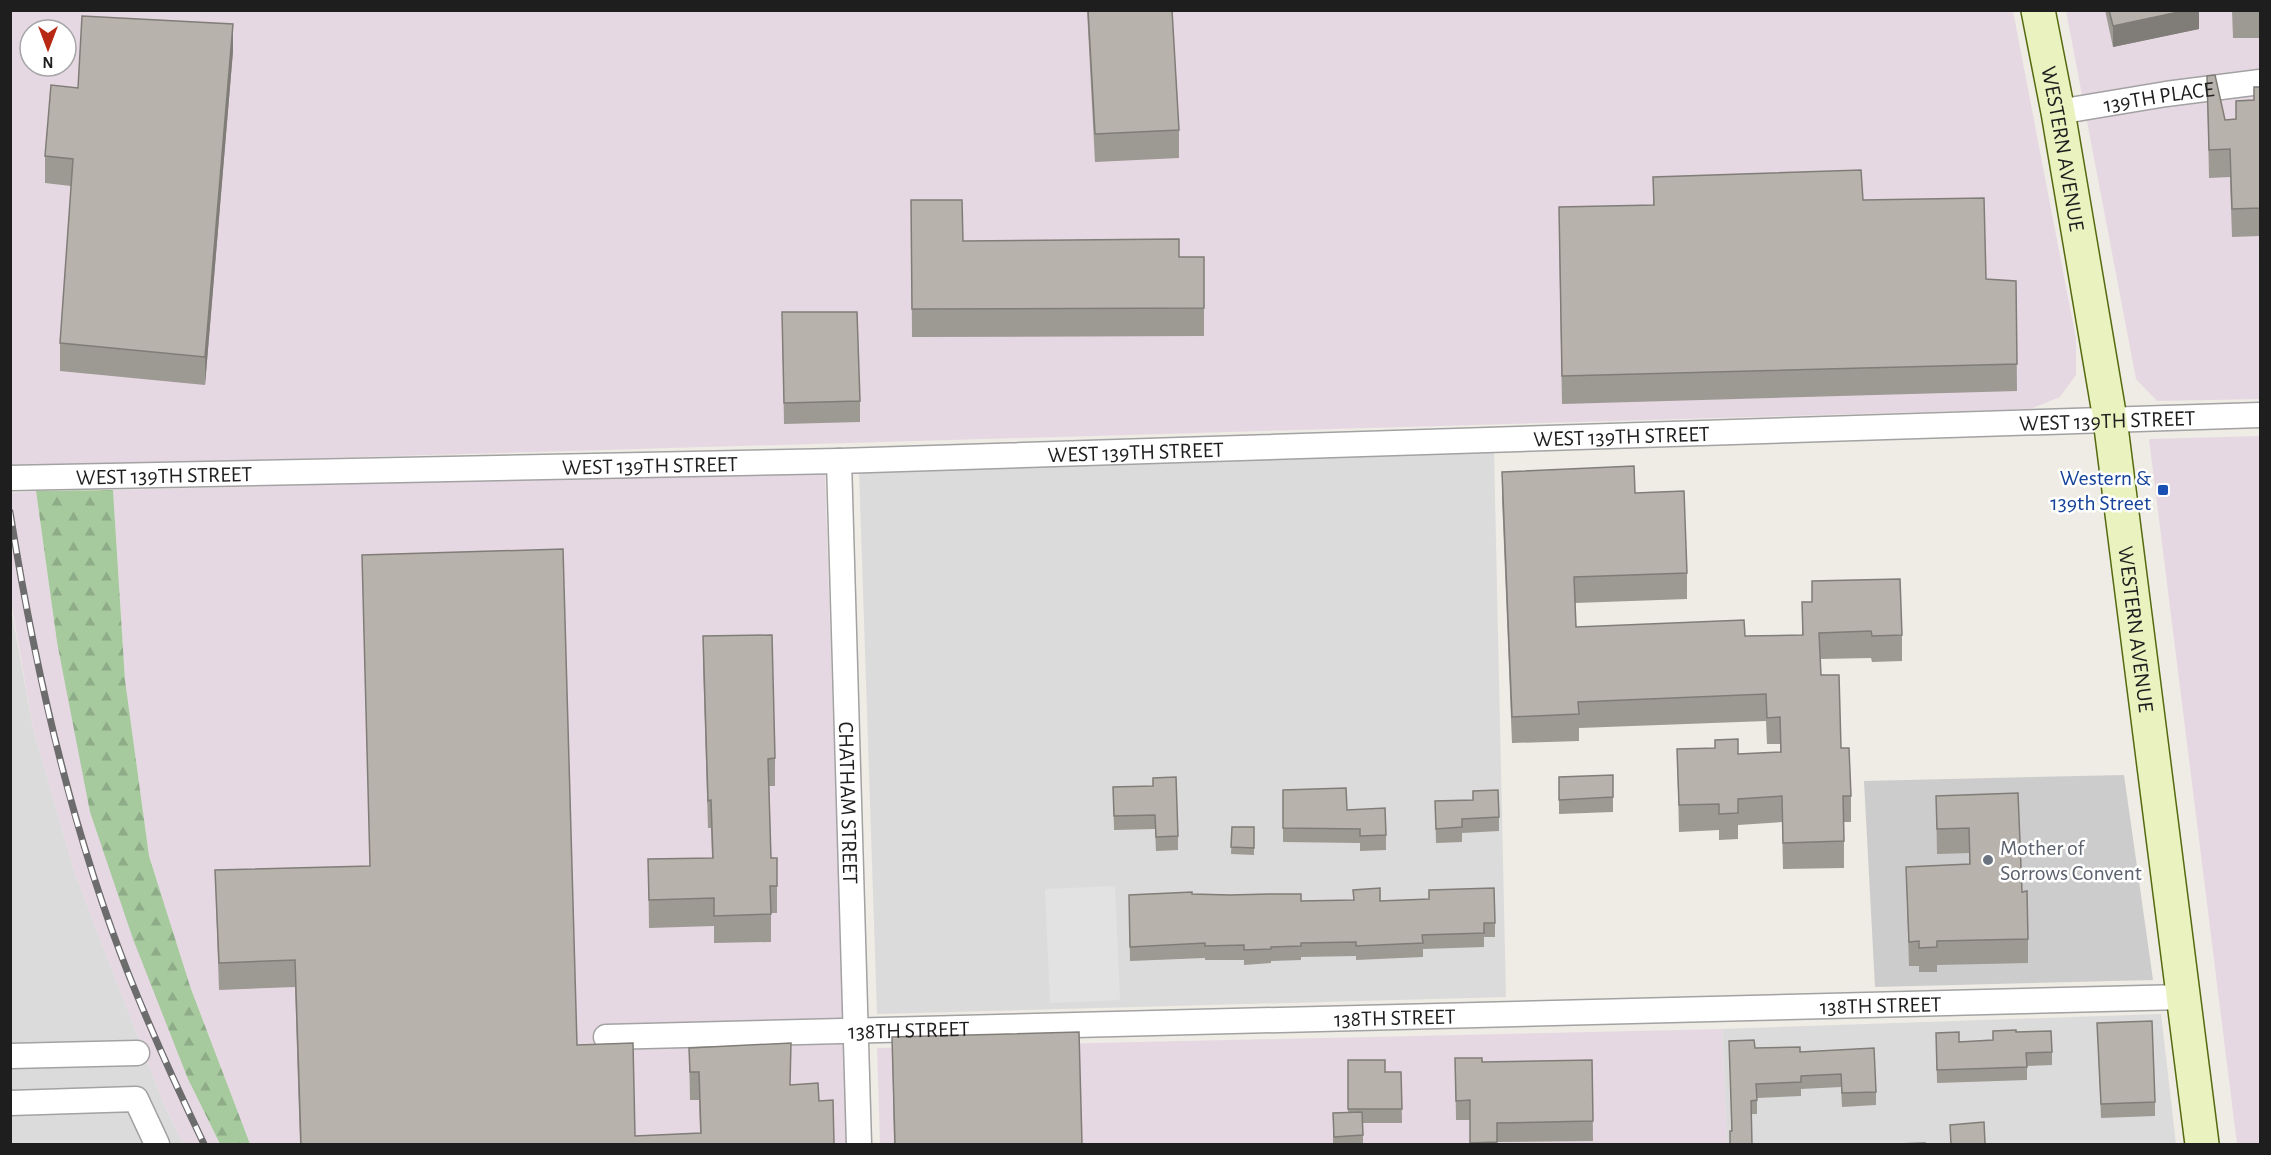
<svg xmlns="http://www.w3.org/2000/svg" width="2271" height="1155" font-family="'Alegreya Sans',sans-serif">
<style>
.residential{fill:#dcdbdb}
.industrial{fill:#e6d8e2;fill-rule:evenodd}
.religious{fill:#ccc}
.forest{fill:url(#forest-firs)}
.parking{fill:#e2e2e2}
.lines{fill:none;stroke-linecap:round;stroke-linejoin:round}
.street-casing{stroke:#a2a2a2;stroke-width:27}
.secondary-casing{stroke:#556a10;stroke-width:36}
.street{stroke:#fff;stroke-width:24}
.secondary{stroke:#eaf3bf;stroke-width:33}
.rail-casing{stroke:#6c6c6c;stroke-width:7}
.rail{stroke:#fff;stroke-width:4.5;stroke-dasharray:14;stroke-linecap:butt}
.wall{fill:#9d9993}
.shaded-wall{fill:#807d78}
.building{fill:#b7b2ab;stroke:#807d78;stroke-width:1.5}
.transit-dot{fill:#1a4fb4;stroke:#fff;stroke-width:2}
.worship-dot{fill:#6b7280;stroke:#fff;stroke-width:2}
.labels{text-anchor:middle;stroke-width:5;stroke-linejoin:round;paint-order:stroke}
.street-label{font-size:22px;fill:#1e1e1e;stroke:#fff}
.transit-label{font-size:22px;fill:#164399;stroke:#fff;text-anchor:end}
.worship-label{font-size:22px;fill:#5b616d;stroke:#fff;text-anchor:start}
</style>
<defs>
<pattern id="forest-firs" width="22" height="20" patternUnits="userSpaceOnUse" patternTransform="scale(1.5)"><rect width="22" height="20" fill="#a6c99e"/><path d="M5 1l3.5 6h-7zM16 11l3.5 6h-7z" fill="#8eac88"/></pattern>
</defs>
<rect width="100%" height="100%" fill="#eeece5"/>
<g class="residential">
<path d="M 2258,238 L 2260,238 L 2260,399 L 2260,398 Z"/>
<path d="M 1494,452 L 1506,997 L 877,1014 L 859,470 Z"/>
<path d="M 10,602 L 33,728 L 75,874 L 164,1104 L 183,1144 L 11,1144 Z"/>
<path d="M 2161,1014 L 2176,1144 L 1727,1144 L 1722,1029 Z"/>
</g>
<g class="industrial">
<path d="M 10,11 L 2013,11 L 2076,339 L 2076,375 L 2060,397 L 2030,409 L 11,467 ZM 30,30 L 66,30 L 66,66 L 30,66 Z"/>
<path d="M 2066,11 L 2260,11 L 2260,238 L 2258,239 L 2260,399 L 2157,401 L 2136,379 Z"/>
<path d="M 2260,436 L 2260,1144 L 2237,1144 L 2149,439 Z"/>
<path d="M 825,472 L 847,1144 L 250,1144 L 191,989 L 149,856 L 125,680 L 113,490 Z"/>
<path d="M 36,491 L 57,642 L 188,1079 L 220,1144 L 183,1144 L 164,1104 L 75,874 L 33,728 L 11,602 L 10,493 Z"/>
<path d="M 1722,1029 L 1727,1144 L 880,1144 L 877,1048 Z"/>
</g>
<path class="religious" d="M 2124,775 L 2153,980 L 1875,987 L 1864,781 Z"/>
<path class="forest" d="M 113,490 L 125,680 L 149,856 L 191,989 L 250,1144 L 220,1144 L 188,1079 L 133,939 L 90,812 L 57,642 L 36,491 Z"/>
<path class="parking" d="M 1115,886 L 1120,1000 L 1050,1003 L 1045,889 Z"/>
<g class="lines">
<g class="street-casing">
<g id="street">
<path id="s1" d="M 2058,112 L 2166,94 L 2260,82"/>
<path id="s2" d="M 839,461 L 859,1144"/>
<path id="s3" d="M 10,478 L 839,461 L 2260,415"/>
<path id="s4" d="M 606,1037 L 2184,997"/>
<path d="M 10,1056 L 137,1053"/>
<path d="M 10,1103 L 136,1099 L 157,1144"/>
</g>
</g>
<g class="secondary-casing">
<g id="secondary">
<path id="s5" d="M 2038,10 L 2058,112 L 2110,419 L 2202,1144"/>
</g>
</g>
<use href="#street" class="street"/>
<use href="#secondary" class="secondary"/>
<g class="rail-casing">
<path id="rail" d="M 10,512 C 35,670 71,830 130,978 C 153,1035 178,1090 204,1144"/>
</g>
<use href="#rail" class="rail"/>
</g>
<g class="wall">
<path d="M 1087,10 L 1172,10 L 1179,130 L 1179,158 L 1095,162 Z"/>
<path d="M 2105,10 L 2199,10 L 2199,29 L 2113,47 Z"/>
<path d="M 2232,10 L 2260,10 L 2260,38 L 2233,38 Z"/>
<path d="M 233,51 L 205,385 L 60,371 L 60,343 L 71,186 L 45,183 L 45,156 L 78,88 Z"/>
<path d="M 2207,76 L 2225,120 L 2236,119 L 2236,101 L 2254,100 L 2260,87 L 2260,236 L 2232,237 L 2230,177 L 2209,178 Z"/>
<path d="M 1653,177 L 1863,200 L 1986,279 L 2016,281 L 2017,391 L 1562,404 L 1559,234 L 1653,205 Z"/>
<path d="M 911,200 L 963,241 L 1179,257 L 1204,257 L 1204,336 L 912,337 Z"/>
<path d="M 782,312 L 860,401 L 860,422 L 784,424 Z"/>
<path d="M 1502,472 L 1635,493 L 1687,573 L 1687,599 L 1575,603 L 1576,627 L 1745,636 L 1802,635 L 1802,602 L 1812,602 L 1812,581 L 1902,635 L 1902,661 L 1872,662 L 1871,658 L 1820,659 L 1821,675 L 1841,748 L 1851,796 L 1851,822 L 1844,822 L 1844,868 L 1783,869 L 1782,822 L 1738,825 L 1738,839 L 1719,840 L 1719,830 L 1679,832 L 1677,749 L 1738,754 L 1780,752 L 1780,744 L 1767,744 L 1766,721 L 1579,728 L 1579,741 L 1512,743 L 1502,498 Z"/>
<path d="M 362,555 L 577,1045 L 635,1136 L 700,1133 L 699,1100 L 690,1100 L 689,1048 L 791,1085 L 819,1101 L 834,1144 L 300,1144 L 295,987 L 219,990 L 215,870 L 370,866 Z"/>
<path d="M 703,636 L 775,758 L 775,786 L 769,786 L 771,858 L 777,858 L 777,913 L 771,913 L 771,942 L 714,943 L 714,926 L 649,928 L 648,859 L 712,858 L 711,828 L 708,828 L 703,664 Z"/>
<path d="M 1559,777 L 1613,797 L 1613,812 L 1559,814 Z"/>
<path d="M 1153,786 L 1178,836 L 1178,850 L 1156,851 L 1155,829 L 1114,830 L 1113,787 Z"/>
<path d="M 1283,790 L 1386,835 L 1386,850 L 1360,851 L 1360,843 L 1283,842 Z"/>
<path d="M 2018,793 L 2022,892 L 2028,939 L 2028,963 L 1937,965 L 1937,972 L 1919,972 L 1919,966 L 1909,966 L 1906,867 L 1969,864 L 1969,853 L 1937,854 L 1936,796 Z"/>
<path d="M 1473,800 L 1499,817 L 1499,831 L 1462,833 L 1462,842 L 1436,843 L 1435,801 Z"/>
<path d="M 1232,827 L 1254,827 L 1254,855 L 1231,854 Z"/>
<path d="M 1192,894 L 1230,895 L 1301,901 L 1380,901 L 1495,923 L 1495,937 L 1484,937 L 1484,947 L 1423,949 L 1423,957 L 1356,960 L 1356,956 L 1301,957 L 1301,960 L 1271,961 L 1271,963 L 1244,965 L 1244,960 L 1205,960 L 1205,958 L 1130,961 L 1129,895 Z"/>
<path d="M 2097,1023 L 2155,1102 L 2155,1116 L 2101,1118 Z"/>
<path d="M 2016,1032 L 2052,1052 L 2052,1065 L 2027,1066 L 2027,1080 L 1937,1083 L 1936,1033 L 1959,1042 L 1993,1040 Z"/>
<path d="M 892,1037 L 1082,1144 L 894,1144 Z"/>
<path d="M 1729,1041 L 1755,1048 L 1800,1052 L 1876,1092 L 1876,1105 L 1842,1107 L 1841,1087 L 1801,1089 L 1801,1096 L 1757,1098 L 1757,1114 L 1752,1114 L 1752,1144 L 1730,1144 L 1730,1131 L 1732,1131 Z"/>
<path d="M 1455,1058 L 1482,1062 L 1592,1060 L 1593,1141 L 1497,1142 L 1497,1144 L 1470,1144 L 1470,1120 L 1456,1120 Z"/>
<path d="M 1348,1060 L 1385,1072 L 1401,1072 L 1402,1123 L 1363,1123 L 1363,1144 L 1333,1144 L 1333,1113 L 1348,1112 Z"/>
</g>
<g class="shaded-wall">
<path d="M 2188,10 L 2199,10 L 2199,29 L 2113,47 L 2113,26 Z"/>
<path d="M 233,24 L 233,51 L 205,385 L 205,357 Z"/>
</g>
<g class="building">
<path d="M 1088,10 L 1172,10 L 1179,130 L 1095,134 Z"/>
<path d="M 2109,10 L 2188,10 L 2113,26 Z"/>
<path d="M 82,16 L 233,24 L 205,357 L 60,343 L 73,159 L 45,156 L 51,85 L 78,88 Z"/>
<path d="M 2215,75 L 2225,120 L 2236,119 L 2236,101 L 2254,100 L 2254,87 L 2260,87 L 2260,208 L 2232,209 L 2230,149 L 2209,150 L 2207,76 Z"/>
<path d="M 1861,170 L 1863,200 L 1984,198 L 1986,279 L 2016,281 L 2017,364 L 1562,376 L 1559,207 L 1654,205 L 1653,177 Z"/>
<path d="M 911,200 L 962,200 L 963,241 L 1179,239 L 1179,257 L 1204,257 L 1204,308 L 912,309 Z"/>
<path d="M 782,312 L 857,312 L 860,401 L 784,403 Z"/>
<path d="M 1634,466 L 1635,493 L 1684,491 L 1687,573 L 1574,577 L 1576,627 L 1744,620 L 1745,636 L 1803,635 L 1802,602 L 1812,602 L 1812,581 L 1900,579 L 1902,635 L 1872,636 L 1871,631 L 1819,633 L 1821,675 L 1839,675 L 1841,748 L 1849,748 L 1851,796 L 1843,796 L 1844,841 L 1783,843 L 1782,796 L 1738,799 L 1738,813 L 1719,814 L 1719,804 L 1679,805 L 1677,749 L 1715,748 L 1715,740 L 1738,739 L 1738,754 L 1781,752 L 1780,717 L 1767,718 L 1766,694 L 1578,702 L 1579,714 L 1512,717 L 1502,472 Z"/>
<path d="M 563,549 L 577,1045 L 633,1043 L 635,1136 L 701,1133 L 699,1072 L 690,1072 L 689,1048 L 791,1043 L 790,1085 L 818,1083 L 819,1101 L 833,1100 L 834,1144 L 301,1144 L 295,960 L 219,963 L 215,870 L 370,866 L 362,555 Z"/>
<path d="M 772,635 L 775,758 L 768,759 L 771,858 L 777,858 L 777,886 L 770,886 L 771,914 L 714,916 L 714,898 L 649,900 L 648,859 L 713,858 L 711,800 L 708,801 L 703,636 Z"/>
<path d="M 1613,775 L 1613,797 L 1559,800 L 1559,777 Z"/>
<path d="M 1176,777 L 1178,836 L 1156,837 L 1155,815 L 1114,816 L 1113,787 L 1153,786 L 1153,778 Z"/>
<path d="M 1346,788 L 1347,810 L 1385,808 L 1386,835 L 1360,836 L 1360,829 L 1283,828 L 1283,790 Z"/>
<path d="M 1498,790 L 1499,817 L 1462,819 L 1462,827 L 1436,829 L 1435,801 L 1473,800 L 1473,791 Z"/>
<path d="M 2018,793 L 2022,892 L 2027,891 L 2028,939 L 1937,941 L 1937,947 L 1919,948 L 1919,941 L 1909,942 L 1906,867 L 1970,864 L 1969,828 L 1937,829 L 1936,796 Z"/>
<path d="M 1232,827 L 1254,827 L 1254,848 L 1231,847 Z"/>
<path d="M 1380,888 L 1380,901 L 1429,899 L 1429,890 L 1494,888 L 1495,923 L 1484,923 L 1484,933 L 1422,935 L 1423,943 L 1356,946 L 1356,942 L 1301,943 L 1301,946 L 1271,947 L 1271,949 L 1244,950 L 1244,945 L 1205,946 L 1205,943 L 1130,947 L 1129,895 L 1192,892 L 1192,894 L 1230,895 L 1269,894 L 1301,894 L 1301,901 L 1354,900 L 1353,890 Z"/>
<path d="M 2152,1021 L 2155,1102 L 2101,1104 L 2097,1023 Z"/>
<path d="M 2016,1030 L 2016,1032 L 2051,1031 L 2052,1052 L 2026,1053 L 2027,1067 L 1937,1070 L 1936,1033 L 1959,1032 L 1959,1042 L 1993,1040 L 1993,1031 Z"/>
<path d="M 1079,1032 L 1082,1144 L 895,1144 L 892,1037 Z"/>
<path d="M 1754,1040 L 1755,1048 L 1800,1047 L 1800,1052 L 1874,1048 L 1876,1092 L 1842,1093 L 1841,1074 L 1801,1076 L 1801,1082 L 1756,1084 L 1757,1100 L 1751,1101 L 1752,1144 L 1730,1144 L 1730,1131 L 1732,1131 L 1729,1041 Z"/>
<path d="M 1455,1058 L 1482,1058 L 1482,1062 L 1592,1060 L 1593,1121 L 1497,1123 L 1497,1142 L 1470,1143 L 1470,1100 L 1456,1101 Z"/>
<path d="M 1348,1060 L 1385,1060 L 1385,1072 L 1401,1072 L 1402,1109 L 1348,1109 Z"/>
<path d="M 1362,1112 L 1363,1135 L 1334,1137 L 1333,1113 Z"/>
<path d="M 1984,1122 L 1985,1144 L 1951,1144 L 1950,1125 Z"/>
<path d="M 1925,1143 L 1925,1144 L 1896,1144 Z"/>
</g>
<rect class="transit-dot" x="2157" y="484" width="12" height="12" rx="3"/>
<circle class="worship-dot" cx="1988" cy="860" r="6"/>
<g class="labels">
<g class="street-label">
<text dy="8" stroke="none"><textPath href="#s1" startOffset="102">139TH PLACE</textPath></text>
<text dy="8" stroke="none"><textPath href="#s5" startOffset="141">WESTERN AVENUE</textPath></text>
<text dy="8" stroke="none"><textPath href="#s3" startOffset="2098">WEST 139TH STREET</textPath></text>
<text dy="8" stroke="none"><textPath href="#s3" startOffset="1612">WEST 139TH STREET</textPath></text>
<text dy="8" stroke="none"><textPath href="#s3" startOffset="1126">WEST 139TH STREET</textPath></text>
<text dy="8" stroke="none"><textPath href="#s3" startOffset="640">WEST 139TH STREET</textPath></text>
<text dy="8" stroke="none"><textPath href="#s3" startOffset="154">WEST 139TH STREET</textPath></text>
<text dy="8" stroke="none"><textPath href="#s5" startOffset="627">WESTERN AVENUE</textPath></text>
<text dy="8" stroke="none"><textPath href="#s2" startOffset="342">CHATHAM STREET</textPath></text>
<text dy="8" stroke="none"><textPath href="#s4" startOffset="1275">138TH STREET</textPath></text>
<text dy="8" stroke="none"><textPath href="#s4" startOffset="789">138TH STREET</textPath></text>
<text dy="8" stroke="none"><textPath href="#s4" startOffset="303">138TH STREET</textPath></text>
</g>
<g class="transit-label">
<text x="2151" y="485">Western &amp;<tspan x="2151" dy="25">139th Street</tspan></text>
</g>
<g class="worship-label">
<text x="2000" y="855">Mother of<tspan x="2000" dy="25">Sorrows Convent</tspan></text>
</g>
</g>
<rect width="2271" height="1155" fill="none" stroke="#1e1e1e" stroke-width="24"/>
<g transform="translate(48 48) rotate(180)"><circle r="28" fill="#ffffff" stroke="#a5a5a5" stroke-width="1.5"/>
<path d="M0-4.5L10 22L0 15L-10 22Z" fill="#b82915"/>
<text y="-9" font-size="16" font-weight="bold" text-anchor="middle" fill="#1e1e1e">N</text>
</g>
</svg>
